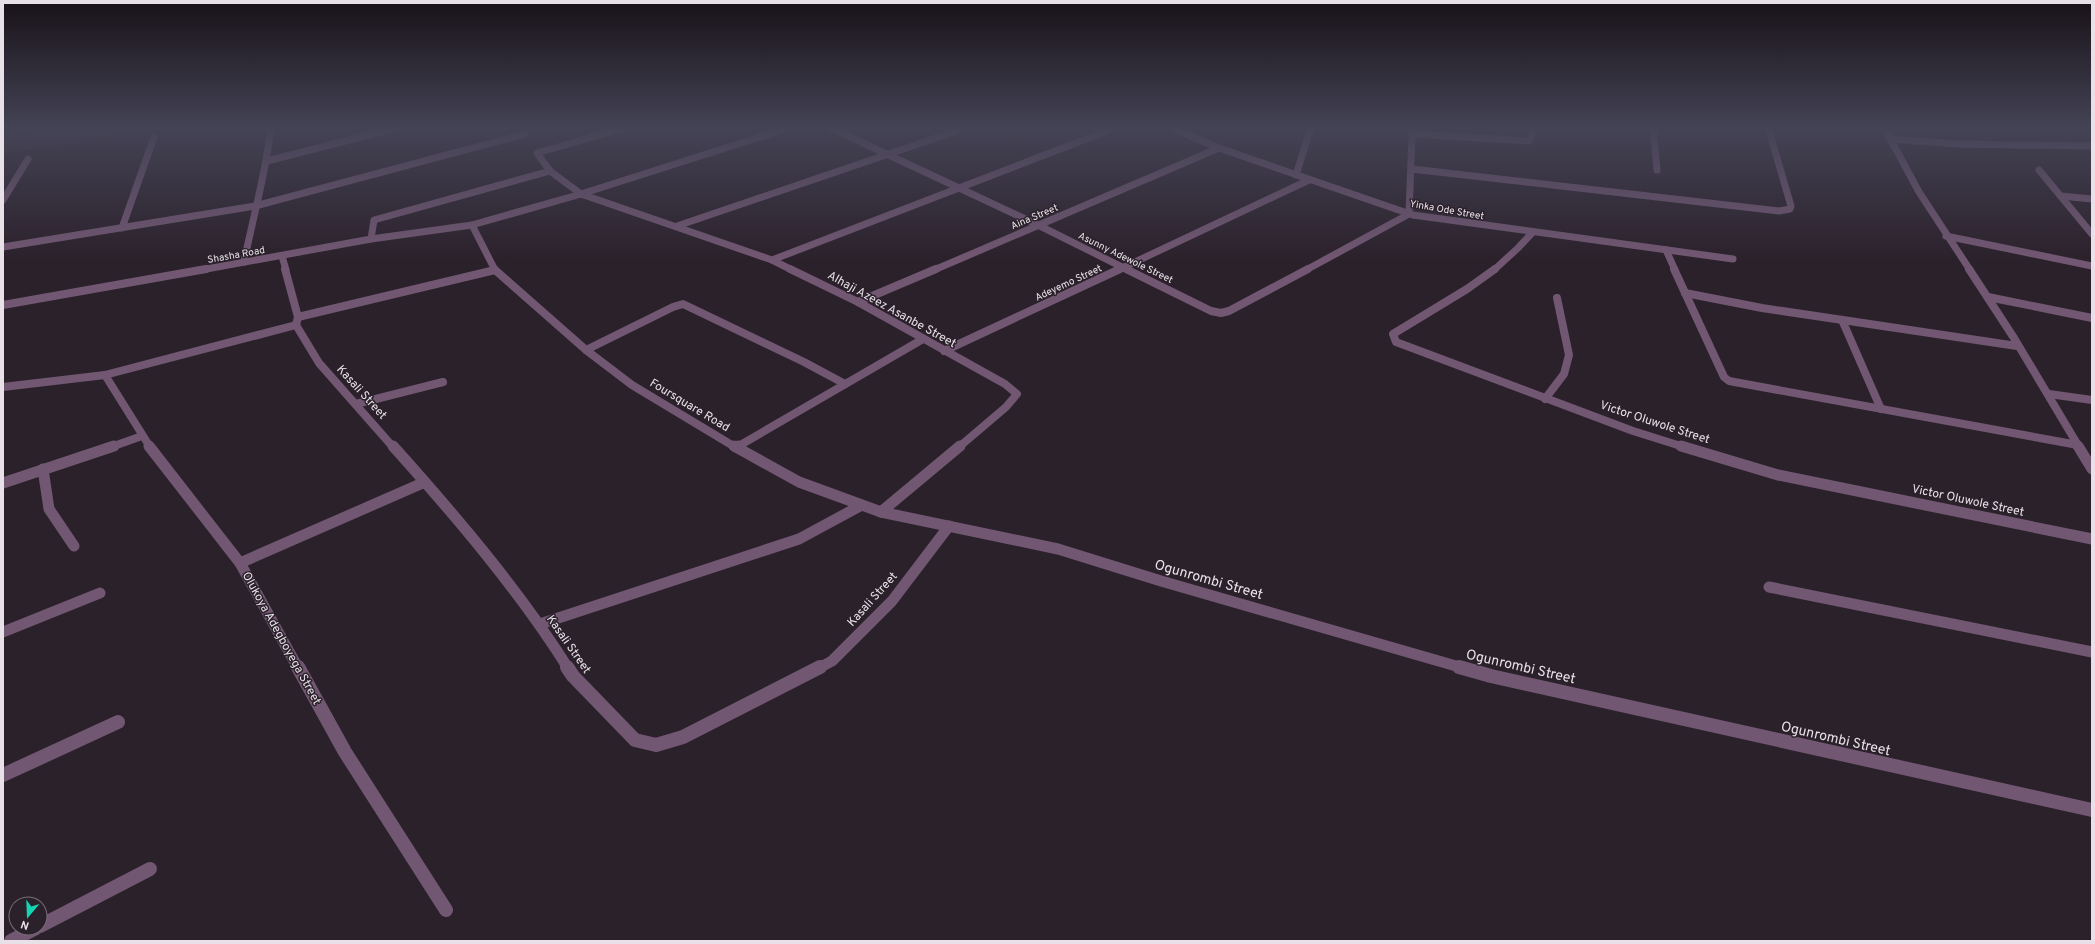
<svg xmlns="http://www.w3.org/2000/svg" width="2095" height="944" font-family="Overpass,sans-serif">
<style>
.built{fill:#382a38}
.green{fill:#552d56}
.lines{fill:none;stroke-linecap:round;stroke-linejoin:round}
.minor-far3{stroke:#725772;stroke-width:7}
.minor-far2{stroke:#725772;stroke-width:8}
.minor-far1{stroke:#725772;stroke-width:11}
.minor{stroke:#725772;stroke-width:14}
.labels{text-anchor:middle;stroke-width:3;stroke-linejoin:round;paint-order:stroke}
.far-street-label{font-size:10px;fill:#e8e1e8;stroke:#2b212b}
.street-label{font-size:12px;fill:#e8e1e8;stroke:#2b212b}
.near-street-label{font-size:14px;fill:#e8e1e8;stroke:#2b212b}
</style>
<rect width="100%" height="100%" fill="#2b212b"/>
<path class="built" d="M 3,127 L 178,127 L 69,141 L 78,142 L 3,154 Z"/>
<path class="green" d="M 3,127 L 43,127 L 3,138 Z"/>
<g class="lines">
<g class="minor-far3">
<path d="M 627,127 L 537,153 L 550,171 L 581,194 L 772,260 L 792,270"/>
<path d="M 829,127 L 1038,225 L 1128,270"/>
<path d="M 1169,127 L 1219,148 L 1413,215 L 1733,259"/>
<path d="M 1653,127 L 1657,170"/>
<path d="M 1884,127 L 1919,192 L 1970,270"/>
<path d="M 1890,139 L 1957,144 L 2092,146"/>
<path d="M 267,161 L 400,127"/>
<path d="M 1412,169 L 1779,211 L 1790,209 L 1791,206 L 1768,127"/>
<path d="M 2039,170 L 2092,234"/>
<path d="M 1296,175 L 1311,127"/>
<path d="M 2061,196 L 2092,199"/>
<path d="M 3,200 L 28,159"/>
<path d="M 472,225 L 495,270"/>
<path d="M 677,226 L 968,127"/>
<path d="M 122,228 L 154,137"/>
<path d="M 1946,236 L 2092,266"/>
<path d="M 371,239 L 374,220 L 550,171"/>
<path d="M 3,247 L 255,206 L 525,134"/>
<path d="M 1666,250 L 1675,270"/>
<path d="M 282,256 L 286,270"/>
<path d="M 772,260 L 1117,127"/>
<path d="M 244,262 C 253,217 266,173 271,127"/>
<path d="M 201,270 L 371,239 L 472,225 L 581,194 L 791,127"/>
<path d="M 934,270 L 1219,148"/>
<path d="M 1118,270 L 1309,180"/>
<path d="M 1306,270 L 1409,214 L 1412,134 L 1529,141 L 1535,127"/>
<path d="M 1494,270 L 1518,248 L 1532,233"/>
</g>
<g class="minor-far2">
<path d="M 285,269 L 298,317 L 296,325 L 319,363 L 393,447"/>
<path d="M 494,269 L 586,350 L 632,385 L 735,447"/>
<path d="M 790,269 L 858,302 L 1005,384 L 1017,394 L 1006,407 L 959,447"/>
<path d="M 1126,269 L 1211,311 L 1221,313 L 1229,311 L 1308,269"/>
<path d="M 1495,269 L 1467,289 L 1393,334 L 1396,342 L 1633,431 L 1684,447"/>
<path d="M 1674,269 L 1724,377 L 1729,381 L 2078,445"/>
<path d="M 1969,269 L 2014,338 L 2079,447"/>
<path d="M 1685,293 L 1762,308 L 2017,346"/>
<path d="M 1988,297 L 2092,318"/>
<path d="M 858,302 L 936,269"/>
<path d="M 3,305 L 206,269"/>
<path d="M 298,317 L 495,270"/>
<path d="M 1842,320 L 1881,409"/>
<path d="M 586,350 L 673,307 L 683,304 L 804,362 L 845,384"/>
<path d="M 944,351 L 1120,269"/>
<path d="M 105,375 L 150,447"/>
<path d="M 3,387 L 105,375 L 296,325"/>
<path d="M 2049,394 L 2092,400"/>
<path d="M 1545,399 L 1564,374 L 1569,355 L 1557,298"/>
<path d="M 356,404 L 443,382"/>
<path d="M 111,447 L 142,436"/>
<path d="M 737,447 L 923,339"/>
</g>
<g class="minor-far1">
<path d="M 149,446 L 240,563 L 298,668"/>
<path d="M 393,446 C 454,514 519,590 568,668"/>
<path d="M 734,446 L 799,482 L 881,512 L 1058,549 L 1161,581 L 1463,668"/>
<path d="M 1681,446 L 1778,475 L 2092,539"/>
<path d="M 2078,446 L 2092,469"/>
<path d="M 736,447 L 738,446"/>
<path d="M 43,469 L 49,509 L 74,546"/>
<path d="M 3,483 L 114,446"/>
<path d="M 881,512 L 960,446"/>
<path d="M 240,563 L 425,482"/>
<path d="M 1769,587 L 2092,652"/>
<path d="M 540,624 L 799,539 L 862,505"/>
<path d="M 3,632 L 100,593"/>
<path d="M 819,668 L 832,661 L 892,601 L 949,526"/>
</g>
<g class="minor">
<path d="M 298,667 L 345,752 L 446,910"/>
<path d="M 567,667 L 573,676 L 635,740 L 656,745 L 683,737 L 820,667"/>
<path d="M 1459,667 L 1491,676 L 2092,810"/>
<path d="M 3,775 L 118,722"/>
<path d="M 40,926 L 150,869"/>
<path d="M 11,941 L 36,928"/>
</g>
</g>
<linearGradient id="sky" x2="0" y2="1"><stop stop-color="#181218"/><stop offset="0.49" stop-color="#444355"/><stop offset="1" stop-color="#444355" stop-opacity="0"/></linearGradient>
<rect width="2095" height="260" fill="url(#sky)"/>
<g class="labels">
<g class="far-street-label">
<text transform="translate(1447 209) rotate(10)" y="4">Yinka Ode Street</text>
<text transform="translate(1034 216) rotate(-23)" y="4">Aina Street</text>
<text transform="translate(236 254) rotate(-10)" y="4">Shasha Road</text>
<text transform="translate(1126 257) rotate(26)" y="4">Asunny Adewole Street</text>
<text transform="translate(1068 282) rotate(-25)" y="4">Adeyemo Street</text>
</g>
<g class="street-label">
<text transform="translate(892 309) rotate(29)" y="4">Alhaji Azeez Asanbe Street</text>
<text transform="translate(362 392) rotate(48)" y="4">Kasali Street</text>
<text transform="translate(690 405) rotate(31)" y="4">Foursquare Road</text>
<text transform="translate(1655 422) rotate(18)" y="4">Victor Oluwole Street</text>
<text transform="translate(1968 500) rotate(12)" y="4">Victor Oluwole Street</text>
<text transform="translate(872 599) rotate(-48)" y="4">Kasali Street</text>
<text transform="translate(282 638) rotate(61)" y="4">Olukoya Adegboyega Street</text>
<text transform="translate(569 644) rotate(55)" y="4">Kasali Street</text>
</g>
<g class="near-street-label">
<text transform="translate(1209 579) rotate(16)" y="5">Ogunrombi Street</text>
<text transform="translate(1521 666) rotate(13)" y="5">Ogunrombi Street</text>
<text transform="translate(1836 738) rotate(13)" y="5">Ogunrombi Street</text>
</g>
</g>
<rect width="2095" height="944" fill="none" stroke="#e8e1e8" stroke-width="8"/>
<g transform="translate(28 916) rotate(199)"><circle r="19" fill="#2b212b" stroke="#776e77"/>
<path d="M0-3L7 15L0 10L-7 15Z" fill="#14d5b3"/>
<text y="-6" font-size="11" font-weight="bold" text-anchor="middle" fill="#e8e1e8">N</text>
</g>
</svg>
